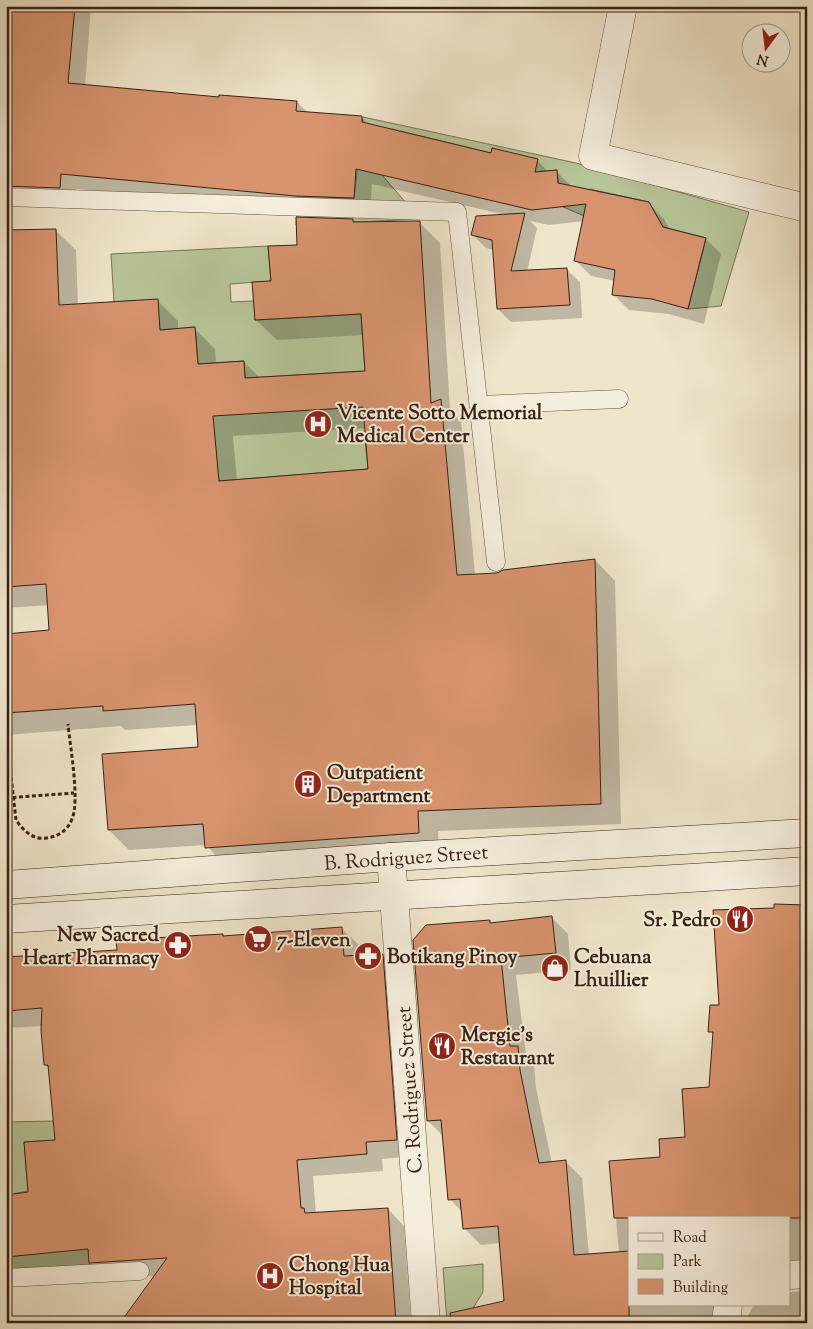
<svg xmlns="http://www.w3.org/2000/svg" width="813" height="1329" font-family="'Sorts Mill Goudy',serif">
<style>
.green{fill:#b7c599;stroke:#787356}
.shadow{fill:#0003;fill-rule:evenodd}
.building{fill:#d8946f;stroke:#392113;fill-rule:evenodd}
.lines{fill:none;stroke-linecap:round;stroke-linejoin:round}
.service-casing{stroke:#665241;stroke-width:19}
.minor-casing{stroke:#665241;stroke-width:29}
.tertiary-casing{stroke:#665241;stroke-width:29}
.secondary-casing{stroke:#392113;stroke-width:29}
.path{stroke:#392113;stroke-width:3;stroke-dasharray:4 2.5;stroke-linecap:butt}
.service{stroke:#f5eedd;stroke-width:18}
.minor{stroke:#f5eedd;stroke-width:28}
.tertiary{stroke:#f5eedd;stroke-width:28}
.secondary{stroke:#f5eedd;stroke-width:28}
.labels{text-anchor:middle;stroke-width:4;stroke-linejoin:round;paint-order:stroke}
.poi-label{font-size:20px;font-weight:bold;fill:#392113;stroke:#f5eedd;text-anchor:start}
.street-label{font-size:20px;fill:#392113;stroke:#f5eedd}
</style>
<rect width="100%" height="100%" fill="#efe5cb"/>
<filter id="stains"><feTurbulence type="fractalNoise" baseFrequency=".004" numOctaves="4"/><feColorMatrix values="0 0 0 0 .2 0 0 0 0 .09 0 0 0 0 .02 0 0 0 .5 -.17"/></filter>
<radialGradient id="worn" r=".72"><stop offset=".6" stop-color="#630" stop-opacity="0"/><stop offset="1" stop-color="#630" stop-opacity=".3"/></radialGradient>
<g class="green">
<path d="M 363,117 L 576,163 L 749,212 L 721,306 L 688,309 L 706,238 L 663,227 L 649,202 L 590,189 L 584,216 L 561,206 L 557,170 L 535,172 L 492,148 L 491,153 L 392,129 L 382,175 L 420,219 L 296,225 L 298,195 L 354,199 Z"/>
<path d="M 268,246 L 271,281 L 230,284 L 231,302 L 254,301 L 255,320 L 361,314 L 365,371 L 245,378 L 244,361 L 198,364 L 195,327 L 160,330 L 114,302 L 111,254 Z"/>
<path d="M 384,405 L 387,438 L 365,440 L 368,469 L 219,481 L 198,409 Z"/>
<path d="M 55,1121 L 57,1140 L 24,1142 L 28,1191 L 6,1195 L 6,1122 Z"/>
<path d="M 88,1248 L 90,1266 L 6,1272 L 6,1257 Z"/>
<path d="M 483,1264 L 483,1292 L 464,1323 L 447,1323 L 443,1268 Z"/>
</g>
<g class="shadow">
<path d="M 6,6 L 91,6 L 85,86 L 220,98 L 297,102 L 308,113 L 361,117 L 369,125 L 492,154 L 537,160 L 548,172 L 556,171 L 572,187 L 648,203 L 664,219 L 670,230 L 706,239 L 721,254 L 704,324 L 669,314 L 629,310 L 614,295 L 615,281 L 591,276 L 575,260 L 584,221 L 549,225 L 530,221 L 537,228 L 527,272 L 566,269 L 580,282 L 582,318 L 511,322 L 498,309 L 494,250 L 486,248 L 472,234 L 506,215 L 372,184 L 370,213 L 311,211 L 76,189 L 75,203 L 6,199 Z"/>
<path d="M 352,220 L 355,224 L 420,223 L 440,243 L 450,410 L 461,421 L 475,575 L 595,560 L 615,581 L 621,824 L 438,831 L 439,853 L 227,868 L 206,845 L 129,850 L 109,830 L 199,748 L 197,725 L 125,730 L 121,726 L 6,735 L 6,635 L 51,632 L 49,605 L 6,608 L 6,232 L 55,230 L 76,250 L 78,305 L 157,300 L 178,321 L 178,330 L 195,329 L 215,349 L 216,364 L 244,362 L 260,378 L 366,372 L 364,335 L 277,340 L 256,320 L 272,283 L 299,246 ZM 366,428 L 369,470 L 237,481 L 233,436 Z"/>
<path d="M 807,907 L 807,1259 L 804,1259 L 804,1267 L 789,1268 L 789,1218 L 629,1218 L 629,1305 L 724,1305 L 725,1323 L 465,1323 L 505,1302 L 501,1243 L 481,1245 L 464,1228 L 462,1212 L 450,1199 L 444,1137 L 428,1121 L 490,921 L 492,924 L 551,917 L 568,934 L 571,970 L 516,975 L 526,1055 L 534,1063 L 536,1088 L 552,1163 L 565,1161 L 582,1178 L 589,1256 L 619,1253 L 611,1162 L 662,1158 L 687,1139 L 711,1088 L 714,1035 L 710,1031 L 720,1006 Z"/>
<path d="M 341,928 L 358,944 L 359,957 L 382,955 L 399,971 L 413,1156 L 382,1159 L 383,1171 L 313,1176 L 316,1214 L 388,1209 L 404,1226 L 411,1323 L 122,1323 L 155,1276 L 107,1279 L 6,1275 L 6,1196 L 29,1194 L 57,1141 L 49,1069 L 45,1065 L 42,1026 L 6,1028 L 6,957 L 118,951 L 223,935 L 225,937 Z"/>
<path d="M 807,1291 L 807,1323 L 744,1323 L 754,1305 L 789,1305 L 789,1292 Z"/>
</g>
<g class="building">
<path d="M 6,6 L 75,6 L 68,83 L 219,97 L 219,95 L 297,101 L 296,111 L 362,116 L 362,122 L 491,153 L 492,148 L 538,159 L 535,172 L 557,170 L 558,183 L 649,202 L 663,227 L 706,238 L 688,309 L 652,299 L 612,295 L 615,270 L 574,261 L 586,204 L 532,210 L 356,169 L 354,198 L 295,196 L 61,174 L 60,188 L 6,186 Z"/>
<path d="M 525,213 L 511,271 L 567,268 L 570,305 L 497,309 L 492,240 L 471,235 L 476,216 Z"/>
<path d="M 296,217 L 353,219 L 353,222 L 420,221 L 431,403 L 441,399 L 457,575 L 497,573 L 503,570 L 595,559 L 601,804 L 418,811 L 419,833 L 205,848 L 203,824 L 108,830 L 102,754 L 198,747 L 195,704 L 103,711 L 103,706 L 6,713 L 6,634 L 49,630 L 46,584 L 6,587 L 6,365 L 10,365 L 6,311 L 6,230 L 56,229 L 59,305 L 158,299 L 160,330 L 195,327 L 198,364 L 244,361 L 245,378 L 365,371 L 361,314 L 255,320 L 252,282 L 271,281 L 268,246 L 297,245 ZM 363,407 L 368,469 L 219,481 L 213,416 Z"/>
<path d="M 774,904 L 807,905 L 807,1218 L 614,1218 L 609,1161 L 660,1157 L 659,1139 L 685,1137 L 682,1089 L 709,1087 L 713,1032 L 708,1032 L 710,1005 L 719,1005 L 713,910 L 774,908 Z"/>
<path d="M 552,916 L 556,953 L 501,958 L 510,1046 L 518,1046 L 520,1070 L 539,1163 L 566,1160 L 574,1255 L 629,1251 L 629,1323 L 451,1323 L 450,1313 L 504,1301 L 498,1226 L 463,1229 L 460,1199 L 448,1200 L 441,1120 L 427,1121 L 413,940 L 426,925 L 490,920 L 490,923 Z"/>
<path d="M 342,927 L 344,956 L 383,954 L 397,1140 L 366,1142 L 367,1154 L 297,1160 L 301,1208 L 304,1208 L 305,1213 L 388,1208 L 396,1323 L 120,1323 L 167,1258 L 89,1263 L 88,1249 L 6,1257 L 6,1195 L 28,1192 L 24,1142 L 55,1140 L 48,1065 L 44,1065 L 41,1030 L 42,1008 L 6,1011 L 6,957 L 117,950 L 116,940 L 223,934 L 223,936 Z"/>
</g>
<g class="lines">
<g class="service-casing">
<g id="service">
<path d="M 6,197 L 457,212 L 496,562"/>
<path d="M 480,405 L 619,399"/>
<path d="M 6,1278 L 140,1271"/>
</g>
</g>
<g class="minor-casing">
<g id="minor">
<path d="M 623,6 L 593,156 L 807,208"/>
<path d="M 789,1275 L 807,1274"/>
<path d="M 726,1323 L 728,1305"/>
</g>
</g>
<g class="tertiary-casing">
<path id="tertiary" d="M 391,857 L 426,1323"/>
</g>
<g class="secondary-casing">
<g id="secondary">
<path d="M 6,885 L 391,857 L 807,833"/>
<path d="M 6,919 L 807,871"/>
</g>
</g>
<g class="path">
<path d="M 6,732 L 16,820 C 23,830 32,840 46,838 C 58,837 68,830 72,819 C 80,800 70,746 68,724"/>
<path d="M 6,798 L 74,793"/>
</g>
<use href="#service" class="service"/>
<use href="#minor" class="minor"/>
<use href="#tertiary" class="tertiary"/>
<use href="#secondary" class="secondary"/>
</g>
<defs>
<g id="hospital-disc" transform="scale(1.4375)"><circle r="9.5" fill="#8f2418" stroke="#f5eedd"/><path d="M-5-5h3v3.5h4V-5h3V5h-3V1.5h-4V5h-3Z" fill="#fff"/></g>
<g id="building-disc" transform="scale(1.4375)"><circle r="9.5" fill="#8f2418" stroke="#f5eedd"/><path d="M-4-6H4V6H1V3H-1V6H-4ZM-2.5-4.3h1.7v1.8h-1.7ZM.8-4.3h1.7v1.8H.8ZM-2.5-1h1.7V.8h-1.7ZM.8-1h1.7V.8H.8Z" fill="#fff"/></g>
<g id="restaurant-disc" transform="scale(1.4375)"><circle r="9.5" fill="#8f2418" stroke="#f5eedd"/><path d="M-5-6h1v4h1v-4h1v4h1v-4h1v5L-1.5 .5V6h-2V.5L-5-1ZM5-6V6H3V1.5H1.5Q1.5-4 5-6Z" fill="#fff"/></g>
<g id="supermarket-disc" transform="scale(1.4375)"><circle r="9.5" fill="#8f2418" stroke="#f5eedd"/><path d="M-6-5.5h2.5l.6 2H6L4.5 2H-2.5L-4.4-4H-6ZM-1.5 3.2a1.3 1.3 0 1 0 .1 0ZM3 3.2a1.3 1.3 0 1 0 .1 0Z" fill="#fff"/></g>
<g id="pharmacy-disc" transform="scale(1.4375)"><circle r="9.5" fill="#8f2418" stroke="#f5eedd"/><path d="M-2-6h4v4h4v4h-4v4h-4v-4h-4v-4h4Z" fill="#fff"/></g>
<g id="shop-disc" transform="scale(1.4375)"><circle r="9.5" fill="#8f2418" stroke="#f5eedd"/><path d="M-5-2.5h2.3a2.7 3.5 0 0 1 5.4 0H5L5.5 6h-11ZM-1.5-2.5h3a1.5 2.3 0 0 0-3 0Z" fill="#fff"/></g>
</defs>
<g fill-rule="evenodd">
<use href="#hospital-disc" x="318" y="424"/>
<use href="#building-disc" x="308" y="784"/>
<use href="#restaurant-disc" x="740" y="919"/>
<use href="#supermarket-disc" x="258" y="939"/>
<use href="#pharmacy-disc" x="178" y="945"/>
<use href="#pharmacy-disc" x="368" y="956"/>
<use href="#shop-disc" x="555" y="968"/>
<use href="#restaurant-disc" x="442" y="1046"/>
<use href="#hospital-disc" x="270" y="1276"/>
</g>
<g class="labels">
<g class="poi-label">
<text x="337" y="419">Vicente Sotto Memorial<tspan x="337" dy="23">Medical Center</tspan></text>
<text x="327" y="779">Outpatient<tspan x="327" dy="23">Department</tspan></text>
<text x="721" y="926" text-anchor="end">Sr. Pedro</text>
<text x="159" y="941" text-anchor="end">New Sacred<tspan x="159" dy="23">Heart Pharmacy</tspan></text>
<text x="277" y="946">7-Eleven</text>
<text x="387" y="963">Botikang Pinoy</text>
<text x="574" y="963">Cebuana<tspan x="574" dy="23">Lhuillier</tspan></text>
<text x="461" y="1041">Mergie's<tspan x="461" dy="23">Restaurant</tspan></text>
<text x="289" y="1271">Chong Hua<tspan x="289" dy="23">Hospital</tspan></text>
</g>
<g class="street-label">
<text transform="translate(406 857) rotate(-4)" y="7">B. Rodriguez Street</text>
<text transform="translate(409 1090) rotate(-94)" y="7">C. Rodriguez Street</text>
</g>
</g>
<rect width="813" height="1329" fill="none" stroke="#efe5cb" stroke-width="25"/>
<rect x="8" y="8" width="798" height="1314" fill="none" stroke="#392113" stroke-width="2.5"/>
<rect x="12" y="12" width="788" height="1304" fill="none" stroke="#392113"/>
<rect x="628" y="1216" width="162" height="90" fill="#f5eedd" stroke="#aa9c8c"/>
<rect x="638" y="1233" width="25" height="8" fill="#f5eedd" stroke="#aa9c8c"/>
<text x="673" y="1242" font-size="15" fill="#392113">Road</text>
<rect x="638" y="1254" width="25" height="15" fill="#b7c599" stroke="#aa9c8c"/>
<text x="673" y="1266" font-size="15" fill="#392113">Park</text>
<rect x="638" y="1279" width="25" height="15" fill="#d8946f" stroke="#aa9c8c"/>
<text x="673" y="1292" font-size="15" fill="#392113">Building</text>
<g transform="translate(766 48) rotate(195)"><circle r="24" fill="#f5eedd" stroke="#aa9c8c"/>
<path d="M0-4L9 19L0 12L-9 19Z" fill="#8f2418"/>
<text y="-8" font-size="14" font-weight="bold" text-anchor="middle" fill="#392113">N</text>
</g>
<rect width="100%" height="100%" filter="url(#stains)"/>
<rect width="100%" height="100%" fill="url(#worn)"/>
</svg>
